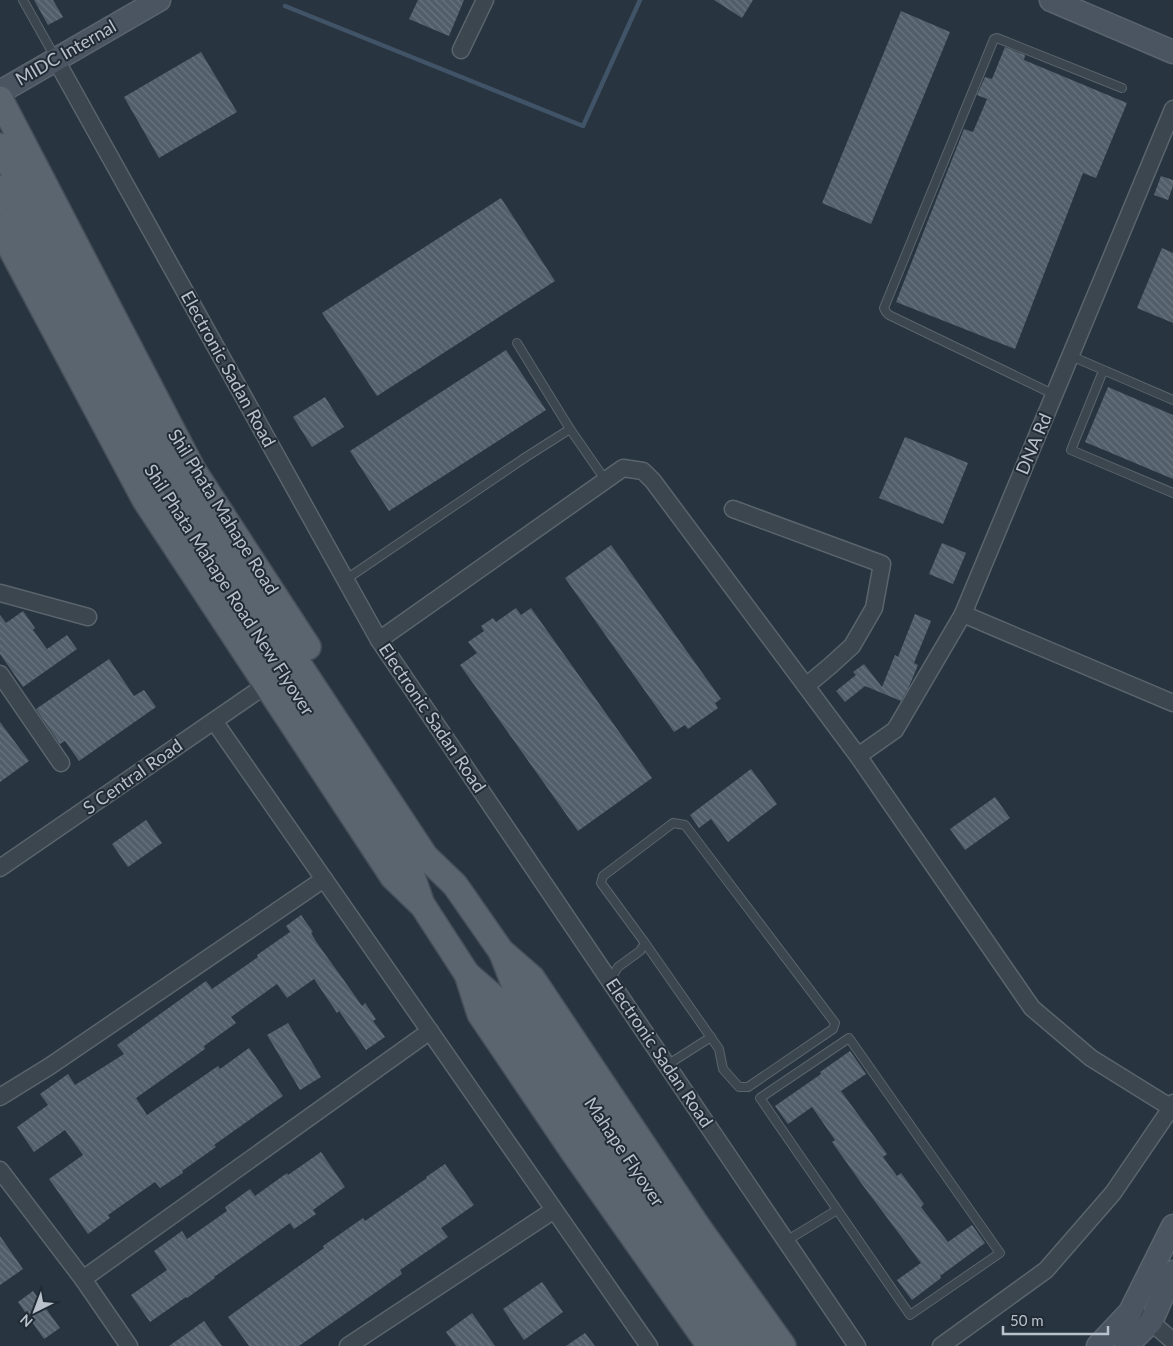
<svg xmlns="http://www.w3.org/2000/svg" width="1173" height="1346" font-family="Lato,sans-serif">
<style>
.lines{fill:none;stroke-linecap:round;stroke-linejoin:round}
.stream{stroke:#405367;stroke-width:4.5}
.building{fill:url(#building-back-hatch)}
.lane-casing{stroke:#5a646d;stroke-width:10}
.street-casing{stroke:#5a646d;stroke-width:19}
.secondary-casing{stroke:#5a646d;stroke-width:25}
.primary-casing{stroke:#464f59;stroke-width:28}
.lane{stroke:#3c464f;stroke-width:8}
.street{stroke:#3c464f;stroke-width:16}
.secondary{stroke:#4b5562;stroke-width:22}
.primary{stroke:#5a656f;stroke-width:25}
.labels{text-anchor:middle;stroke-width:4;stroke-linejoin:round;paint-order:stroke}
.street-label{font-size:18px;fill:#b9c1ca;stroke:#212b35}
</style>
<defs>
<pattern id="building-back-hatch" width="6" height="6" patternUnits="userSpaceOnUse" patternTransform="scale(1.25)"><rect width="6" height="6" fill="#525f6a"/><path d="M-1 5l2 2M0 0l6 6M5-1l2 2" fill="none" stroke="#69747e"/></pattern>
</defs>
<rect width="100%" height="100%" fill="#28343f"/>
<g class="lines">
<path class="stream" d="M 285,6 L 583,126 L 640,0"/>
</g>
<g class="building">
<path d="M 34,0 L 53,0 L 63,17 L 48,25 Z"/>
<path d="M 418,0 L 464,0 L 449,36 L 409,19 Z"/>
<path d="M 714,0 L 753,0 L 742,18 Z"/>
<path d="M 901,11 L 950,32 L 871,224 L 822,203 Z"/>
<path d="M 1005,47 L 1025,55 L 1024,60 L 1127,103 L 1096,178 L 1083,173 L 1015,349 L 896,302 L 964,129 L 973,132 L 987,99 L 977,95 L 985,77 L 992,79 Z"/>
<path d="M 201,52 L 237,112 L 159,158 L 124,97 Z"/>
<path d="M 1161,176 L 1173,180 L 1173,186 L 1168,200 L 1154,195 Z"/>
<path d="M 501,198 L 555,281 L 377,396 L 322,313 Z"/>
<path d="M 1162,248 L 1173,253 L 1173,323 L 1137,308 Z"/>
<path d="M 506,350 L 546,410 L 389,511 L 350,451 Z"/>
<path d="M 1108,387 L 1173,415 L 1173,479 L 1085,442 Z"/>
<path d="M 325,397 L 344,427 L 312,447 L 293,417 Z"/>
<path d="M 905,437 L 968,463 L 943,524 L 879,498 Z"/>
<path d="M 942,543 L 966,553 L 953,584 L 929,574 Z"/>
<path d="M 611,545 L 721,699 L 715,703 L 718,708 L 688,729 L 685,725 L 674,732 L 565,578 Z"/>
<path d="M 516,608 L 521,615 L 531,608 L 652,778 L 578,831 L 460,665 L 477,653 L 468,642 L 484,631 L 481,626 L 493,618 L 496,622 Z"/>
<path d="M 23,611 L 35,628 L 33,630 L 47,649 L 67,635 L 77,649 L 23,687 L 0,654 L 0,615 L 6,623 Z"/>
<path d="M 915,614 L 931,621 L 914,663 L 918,665 L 908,689 L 901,701 L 865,686 L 845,702 L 836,691 L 856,675 L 853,672 L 864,664 L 882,687 L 895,655 L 898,657 Z"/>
<path d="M 109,659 L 134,696 L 144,690 L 156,707 L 79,761 L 65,741 L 60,744 L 36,709 Z"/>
<path d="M 0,722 L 29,761 L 0,782 Z"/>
<path d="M 751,769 L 777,804 L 728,842 L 711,819 L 699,828 L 690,815 Z"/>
<path d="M 995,797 L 1010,818 L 965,850 L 950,829 Z"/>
<path d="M 146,820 L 162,843 L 128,867 L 112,844 Z"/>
<path d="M 301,915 L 313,932 L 311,933 L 317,943 L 348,986 L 362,1006 L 365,1003 L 376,1019 L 373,1021 L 385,1037 L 366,1050 L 339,1011 L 337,1013 L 314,979 L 287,998 L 277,984 L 231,1017 L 236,1023 L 204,1046 L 205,1049 L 136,1098 L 147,1115 L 218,1066 L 220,1069 L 249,1048 L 283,1096 L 214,1145 L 216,1147 L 182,1171 L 183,1173 L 160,1188 L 155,1182 L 108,1215 L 110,1218 L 88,1234 L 49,1179 L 83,1155 L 65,1130 L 34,1152 L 17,1127 L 48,1105 L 40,1094 L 68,1074 L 75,1085 L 124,1054 L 117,1045 L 206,981 L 212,989 L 258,957 L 257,955 L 290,932 L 286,926 Z"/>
<path d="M 288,1023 L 321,1077 L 300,1090 L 267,1035 Z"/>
<path d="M 850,1051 L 866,1074 L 841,1091 L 887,1154 L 883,1157 L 897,1176 L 901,1173 L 924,1204 L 921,1207 L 948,1242 L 972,1225 L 985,1243 L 940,1276 L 941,1278 L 912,1300 L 897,1280 L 921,1263 L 861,1183 L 832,1142 L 835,1140 L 812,1107 L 788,1124 L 775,1106 L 821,1074 L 820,1072 Z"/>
<path d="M 321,1152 L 345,1187 L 313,1210 L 316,1214 L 294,1229 L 290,1223 L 214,1277 L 215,1278 L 187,1298 L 186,1297 L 150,1322 L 131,1295 L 167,1270 L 154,1251 L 182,1231 L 187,1239 L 227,1211 L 225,1207 L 250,1189 L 255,1196 L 287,1173 L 288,1175 Z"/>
<path d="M 445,1164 L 474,1205 L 441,1228 L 448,1237 L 400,1270 L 402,1274 L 299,1346 L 249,1346 L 228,1317 L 324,1248 L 323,1246 L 363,1218 L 365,1221 L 427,1178 L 426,1177 Z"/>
<path d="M 0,1236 L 23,1269 L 0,1285 Z"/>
<path d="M 542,1282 L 563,1312 L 524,1340 L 503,1309 Z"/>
<path d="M 33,1291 L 60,1328 L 44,1339 L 18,1302 Z"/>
<path d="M 472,1313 L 495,1346 L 456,1346 L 446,1332 Z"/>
<path d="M 204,1321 L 222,1346 L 169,1346 Z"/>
<path d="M 585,1333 L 595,1346 L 566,1346 Z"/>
</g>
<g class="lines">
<g class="lane-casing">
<g id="lane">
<path d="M 23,0 L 55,57"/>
<path d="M 517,343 L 570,429 L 606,481"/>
<path d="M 1071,356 L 1173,400"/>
<path d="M 1103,371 L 1071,450 L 1173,493"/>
<path d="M 1055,395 L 889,315 L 886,312 L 884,308 L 994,39 L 997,38 L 1122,88"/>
<path d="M 345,580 L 526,457 L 570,429"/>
<path d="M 610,980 L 618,967 L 640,951 L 645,943 L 601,883 L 603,876 L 673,823 L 685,825 L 835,1023 L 833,1029 L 748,1087 L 739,1087 L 723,1069 L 719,1049 L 645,943"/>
<path d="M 849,1038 L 1000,1253 L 910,1315 L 760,1098 Z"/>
<path d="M 667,1065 L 711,1037"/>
<path d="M 786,1241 L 837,1210"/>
</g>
</g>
<g class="street-casing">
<g id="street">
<path d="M 461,50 L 485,0"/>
<path d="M 56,60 L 379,640 L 857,1346"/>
<path d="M 733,509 L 882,564 L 874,608 L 852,646 L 830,666 L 806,686"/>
<path d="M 0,593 L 88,617"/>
<path d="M 963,614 L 1173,703"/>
<path d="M 379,640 L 623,468 L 643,471 L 653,481 L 858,756 L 1032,1008 L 1091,1058 L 1173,1109"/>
<path d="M 0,674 L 61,763"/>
<path d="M 214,721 L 649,1346"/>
<path d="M 858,756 L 895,730 L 963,614 L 1173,109"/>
<path d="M 0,868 L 266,685"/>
<path d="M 0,1097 L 50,1066 L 324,879"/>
<path d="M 0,1170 L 83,1279 L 129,1346"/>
<path d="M 83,1279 L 430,1031"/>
<path d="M 1141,1317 L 1151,1322 L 1173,1341"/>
<path d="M 348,1346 L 554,1210"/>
<path d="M 941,1346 L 1046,1270 L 1113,1193 L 1171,1108 L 1173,1103"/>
</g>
</g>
<g class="secondary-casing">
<g id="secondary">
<path d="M 1051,0 L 1173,52"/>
<path d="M 0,92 L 159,0"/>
<path d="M 1098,1346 L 1130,1312 L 1173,1226"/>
<path d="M 1126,1346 L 1151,1322 L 1173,1272"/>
</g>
</g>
<g class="primary-casing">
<g id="primary">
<path d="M 0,99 L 193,470 L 308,647"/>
<path d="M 0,146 L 177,480 L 425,856 L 455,885 L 501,951 L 532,978 L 698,1227 L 783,1346"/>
<path d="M 0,188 L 161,490 L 409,867 L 421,902"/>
<path d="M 0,228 L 145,500 L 393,877 L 423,906 L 467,974 L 480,1014 L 574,1153 L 710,1346"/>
<path d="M 502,953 L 516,989 L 682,1239 L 759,1346"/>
<path d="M 467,974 L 498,1001 L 667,1252 L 735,1346"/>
</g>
</g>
<use href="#lane" class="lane"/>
<use href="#street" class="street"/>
<use href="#secondary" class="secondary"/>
<use href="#primary" class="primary"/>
</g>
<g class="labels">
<g class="street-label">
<text transform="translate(66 53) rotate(-30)" y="6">MIDC Internal</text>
<text transform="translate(228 369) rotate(61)" y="6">Electronic Sadan Road</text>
<text transform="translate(1034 444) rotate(-67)" y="6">DNA Rd</text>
<text transform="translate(223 512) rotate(58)" y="6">Shil Phata Mahape Road</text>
<text transform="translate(229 590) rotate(57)" y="6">Shil Phata Mahape Road New Flyover</text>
<text transform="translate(432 718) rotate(56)" y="6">Electronic Sadan Road</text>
<text transform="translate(133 777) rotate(-35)" y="6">S Central Road</text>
<text transform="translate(659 1053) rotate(56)" y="6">Electronic Sadan Road</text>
<text transform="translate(624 1152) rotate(56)" y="6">Mahape Flyover</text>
</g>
</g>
<g transform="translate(35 1311) rotate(222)" stroke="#212b35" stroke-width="4" paint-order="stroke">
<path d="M0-4L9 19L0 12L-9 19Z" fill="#b9c1ca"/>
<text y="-8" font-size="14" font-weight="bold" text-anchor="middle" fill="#b9c1ca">N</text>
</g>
<path d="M1003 1326v8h105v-8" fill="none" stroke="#b9c1ca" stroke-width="2.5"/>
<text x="1010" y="1326" font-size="15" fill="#b9c1ca" stroke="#212b35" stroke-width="4" paint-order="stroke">50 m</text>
</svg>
